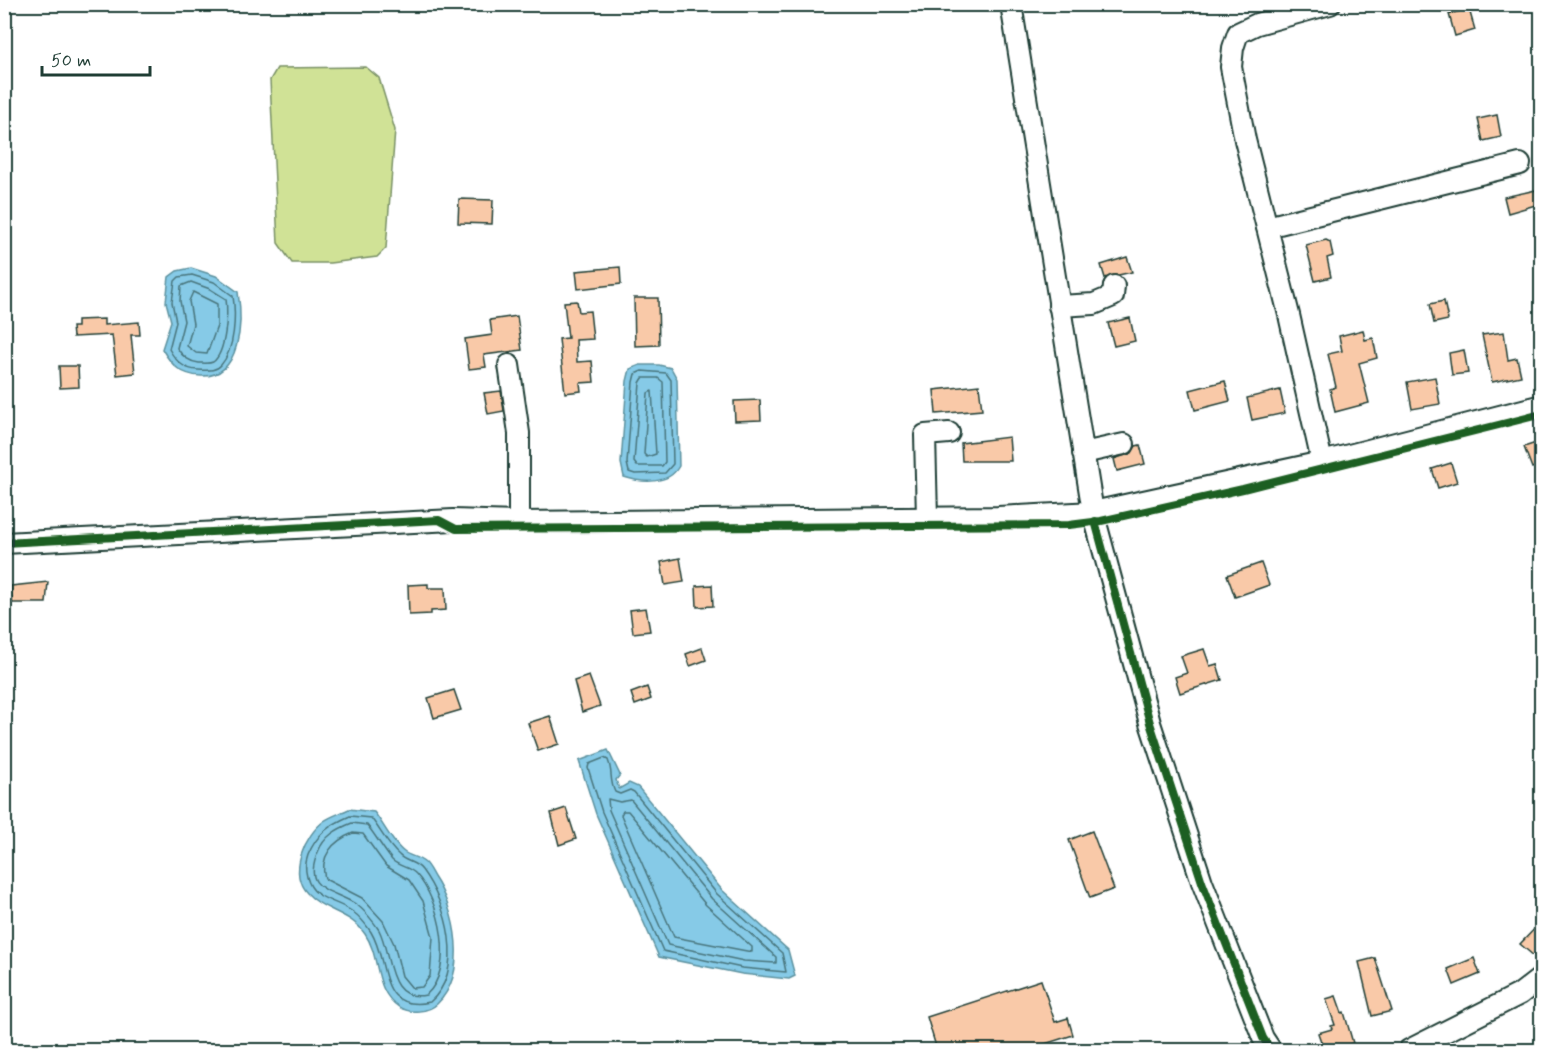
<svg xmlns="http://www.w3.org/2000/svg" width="1546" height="1055" font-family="Mynerve,sans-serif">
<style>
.green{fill:#d0e296;stroke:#789065;stroke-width:1.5}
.water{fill:#86cae7;stroke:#5d929f;stroke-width:1.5}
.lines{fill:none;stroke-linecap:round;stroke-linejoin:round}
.shore{stroke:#48757c;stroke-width:1.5}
.building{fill:#f9c9a8;stroke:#1f3d34;stroke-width:1.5}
.minor-casing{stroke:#1f3d34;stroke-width:24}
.minor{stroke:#fff;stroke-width:20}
.cycleway-casing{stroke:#fff;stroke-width:11}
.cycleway{stroke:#1b5e20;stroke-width:8}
</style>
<rect width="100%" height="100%" fill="#fff"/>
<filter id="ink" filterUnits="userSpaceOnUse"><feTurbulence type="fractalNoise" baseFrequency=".0167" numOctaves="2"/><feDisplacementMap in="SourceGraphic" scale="12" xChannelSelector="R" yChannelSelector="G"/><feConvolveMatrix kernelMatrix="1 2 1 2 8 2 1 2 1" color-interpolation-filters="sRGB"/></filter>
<g filter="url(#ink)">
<path class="green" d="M 366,67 L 379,78 L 395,130 L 386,248 L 377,257 L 330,263 L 292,263 L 278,243 L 270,80 L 277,68 Z"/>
<g class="water">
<path d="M 191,268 L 216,276 L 238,292 C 243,322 241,378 201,376 C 181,375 172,366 162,349 L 171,321 L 166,302 L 169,277 L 177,271 Z"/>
<path d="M 640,365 L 659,365 L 671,368 L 677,379 L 679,466 C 669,485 642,483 624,477 L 621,463 L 627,381 L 630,369 Z"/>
<path d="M 608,750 L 620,775 L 616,780 L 619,789 L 629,783 L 638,787 L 722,890 L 788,950 L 795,976 L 789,979 L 742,974 L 659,957 L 596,814 L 579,761 Z"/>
<path d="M 349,809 L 374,812 C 383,823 392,843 404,852 C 409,856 418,857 424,862 C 428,865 431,872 434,877 C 456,910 469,973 437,1004 C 429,1012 409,1014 399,1007 C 373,990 381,957 365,934 C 349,911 324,912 307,893 C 288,873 305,835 324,821 C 331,816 341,813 349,809 Z"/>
</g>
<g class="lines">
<g class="shore">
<path d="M 192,275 L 214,282 L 233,296 C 236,316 235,349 221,365 C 215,372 206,370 198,370 C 184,370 175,360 169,349 L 176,322 L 172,302 L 175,281 L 179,277 Z"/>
<path d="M 191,282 L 210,289 L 226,299 C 228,313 226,353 213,362 C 209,364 203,363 199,363 C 189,362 182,356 177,348 L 184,321 L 180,301 L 181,286 Z"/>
<path d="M 193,292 L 217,304 L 217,326 L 207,354 L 196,353 L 187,346 L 193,324 L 189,301 Z"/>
<path d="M 642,371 L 666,373 L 671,380 L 673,464 L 665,473 L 635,474 L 629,472 L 627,463 L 633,382 L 635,374 Z"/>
<path d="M 643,378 L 658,378 L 663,382 L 665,462 L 662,466 L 637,466 L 634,462 L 640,383 Z"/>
<path d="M 652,391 L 656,454 L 647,457 L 644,454 L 648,393 Z"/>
<path d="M 604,758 L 608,760 C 613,772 609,780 615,792 L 620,794 L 630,790 L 634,792 L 717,894 L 782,953 L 786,972 L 742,968 L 663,951 L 602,812 L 588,768 L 589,764 Z"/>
<path d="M 608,799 L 620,802 L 631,800 L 712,899 L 776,957 L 776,963 L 744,961 L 668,945 L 609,810 Z"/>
<path d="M 623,811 L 628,811 L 706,905 L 752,947 L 752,952 L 674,937 L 621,815 Z"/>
<path d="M 350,816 L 371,818 C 380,829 388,846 399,855 C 405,862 417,862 422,870 C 447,904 466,970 430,1002 C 377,1013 390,963 371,932 C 367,926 359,916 353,912 C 335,899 313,901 307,877 C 305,868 305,864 308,855 C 317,834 329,825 350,816 Z"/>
<path d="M 352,823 L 367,825 C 376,836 383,849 392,860 C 399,867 410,867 416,874 C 440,900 456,969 426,995 C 386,1003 392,955 379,930 C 374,922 364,910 357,905 C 333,889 301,892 318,852 C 324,836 337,829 352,823 Z"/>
<path d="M 353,833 L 363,834 L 386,866 L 409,880 L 423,901 L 433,937 L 430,976 L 422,987 L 412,988 L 402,976 L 394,944 L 383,921 L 362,898 L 325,879 C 319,856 333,841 353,833 Z"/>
</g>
</g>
<g class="building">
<path d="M 1469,9 L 1475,30 L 1455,36 L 1449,14 Z"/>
<path d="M 1497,115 L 1501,137 L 1483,141 L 1478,119 Z"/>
<path d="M 1536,190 L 1539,204 L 1508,213 L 1504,197 Z"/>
<path d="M 459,199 L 493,200 L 492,224 L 458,223 Z"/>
<path d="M 1326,240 L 1330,242 L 1333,256 L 1327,258 L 1331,277 L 1315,281 L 1306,245 Z"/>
<path d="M 1127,257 L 1132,272 L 1105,278 L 1101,265 Z"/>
<path d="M 620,267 L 621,284 L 578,289 L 576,271 Z"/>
<path d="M 634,298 L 658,298 L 659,345 L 635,346 Z"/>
<path d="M 577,301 L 579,312 L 590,311 L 593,339 L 576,340 L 577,362 L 592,361 L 594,382 L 580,383 L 581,391 L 565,393 L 559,339 L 568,338 L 564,302 Z"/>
<path d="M 1444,301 L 1448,320 L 1434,323 L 1430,304 Z"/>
<path d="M 517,316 L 522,350 L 484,355 L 486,367 L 469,369 L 465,339 L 492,335 L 490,320 Z"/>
<path d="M 1130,318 L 1135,341 L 1114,346 L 1108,323 Z"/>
<path d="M 104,319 L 104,325 L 139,322 L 140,335 L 131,335 L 135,373 L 117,375 L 112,335 L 73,337 L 72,327 L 77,327 L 77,320 Z"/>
<path d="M 1363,330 L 1365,340 L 1373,338 L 1377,358 L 1359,363 L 1369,403 L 1335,412 L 1330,389 L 1336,387 L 1328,354 L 1342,351 L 1339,336 Z"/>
<path d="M 1504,332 L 1508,360 L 1517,358 L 1521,376 L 1492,382 L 1482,335 Z"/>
<path d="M 1464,350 L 1468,373 L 1452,375 L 1449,353 Z"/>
<path d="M 59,366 L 78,366 L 79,387 L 60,388 Z"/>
<path d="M 1435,377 L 1440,404 L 1412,409 L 1407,382 Z"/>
<path d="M 1225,381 L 1230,401 L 1195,410 L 1190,390 Z"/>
<path d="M 979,385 L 982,410 L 936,414 L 934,390 Z"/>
<path d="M 1280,390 L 1285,413 L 1252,420 L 1247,398 Z"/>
<path d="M 501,391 L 504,411 L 488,414 L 484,393 Z"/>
<path d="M 760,400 L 761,420 L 735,421 L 734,401 Z"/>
<path d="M 1009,437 L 1011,461 L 962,461 L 961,443 Z"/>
<path d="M 1542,441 L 1542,464 L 1532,468 L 1524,447 Z"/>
<path d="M 1140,445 L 1145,464 L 1117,471 L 1114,459 L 1132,453 L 1136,446 Z"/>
<path d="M 1451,463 L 1457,482 L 1438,488 L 1432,469 Z"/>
<path d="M 680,558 L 684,582 L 665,585 L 661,562 Z"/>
<path d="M 1261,563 L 1269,585 L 1235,597 L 1227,575 Z"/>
<path d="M 48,582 L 46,603 L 12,603 L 11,586 Z"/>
<path d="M 428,584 L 428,588 L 445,588 L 446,610 L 431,611 L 431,614 L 409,615 L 408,585 Z"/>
<path d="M 712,585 L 713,606 L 697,607 L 696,586 Z"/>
<path d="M 646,608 L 650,631 L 633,633 L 630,610 Z"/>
<path d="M 702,648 L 706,660 L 690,666 L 686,654 Z"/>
<path d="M 1204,649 L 1210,666 L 1217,664 L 1222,680 L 1180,693 L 1175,677 L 1187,673 L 1181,656 Z"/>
<path d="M 589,676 L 600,706 L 582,712 L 574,681 Z"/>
<path d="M 647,687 L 651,699 L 635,705 L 631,693 Z"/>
<path d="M 454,690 L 461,710 L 434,718 L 428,698 Z"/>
<path d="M 550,716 L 559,744 L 538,751 L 528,723 Z"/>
<path d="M 566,808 L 576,839 L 559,845 L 551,813 Z"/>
<path d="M 1092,831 L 1114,889 L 1090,898 L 1069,840 Z"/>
<path d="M 1542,921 L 1542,951 L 1535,957 L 1520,944 Z"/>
<path d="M 1375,958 L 1392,1011 L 1372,1016 L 1359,962 Z"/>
<path d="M 1474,958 L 1480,974 L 1454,985 L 1448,969 Z"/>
<path d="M 1041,980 L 1055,1022 L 1068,1018 L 1073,1035 L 1026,1050 L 937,1050 L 927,1017 Z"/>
<path d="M 1336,996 L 1342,1013 L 1344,1012 L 1353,1043 L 1341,1047 L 1343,1050 L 1324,1050 L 1318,1033 L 1332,1029 L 1331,1026 L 1335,1025 L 1326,999 Z"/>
</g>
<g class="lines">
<g class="minor-casing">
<g id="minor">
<path d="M 1011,4 L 1093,512 L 1150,723 L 1202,882 L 1263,1038 L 1271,1050"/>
<path d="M 1267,227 L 1520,164"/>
<path d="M 1059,306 L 1094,304 L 1113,296 L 1114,286"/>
<path d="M 509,365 L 519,433 L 519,522"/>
<path d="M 1083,453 L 1124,444"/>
<path d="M 1322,462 L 1289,315 L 1245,140 L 1231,67 L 1233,48 L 1238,33 L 1257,24 L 1330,4"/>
<path d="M 927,518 L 925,435 L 949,433"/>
<path d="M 4,543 L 453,520 L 519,522 L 998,517 L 1093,512 L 1322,462 L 1542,405"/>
<path d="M 1409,1050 L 1520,994 L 1542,977"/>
</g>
</g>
<use href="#minor" class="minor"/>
<g class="cycleway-casing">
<g id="cycleway">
<path d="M 1095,521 L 1150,723 L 1202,882 L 1263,1038 L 1271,1050"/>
<path d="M 4,543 L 439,520 L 456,529 L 1069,525 L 1101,521 L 1243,489 L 1542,414"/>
</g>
</g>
<use href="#cycleway" class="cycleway"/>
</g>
</g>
<rect width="1546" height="1055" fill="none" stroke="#fff" stroke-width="24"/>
<rect x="12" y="12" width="1522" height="1031" fill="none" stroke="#1f3d34" stroke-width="2" filter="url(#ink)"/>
<path d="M42 66v9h108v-9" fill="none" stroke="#1f3d34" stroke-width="3"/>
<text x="51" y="66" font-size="18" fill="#1f3d34" stroke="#ffffff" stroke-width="4.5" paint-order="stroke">50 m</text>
</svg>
